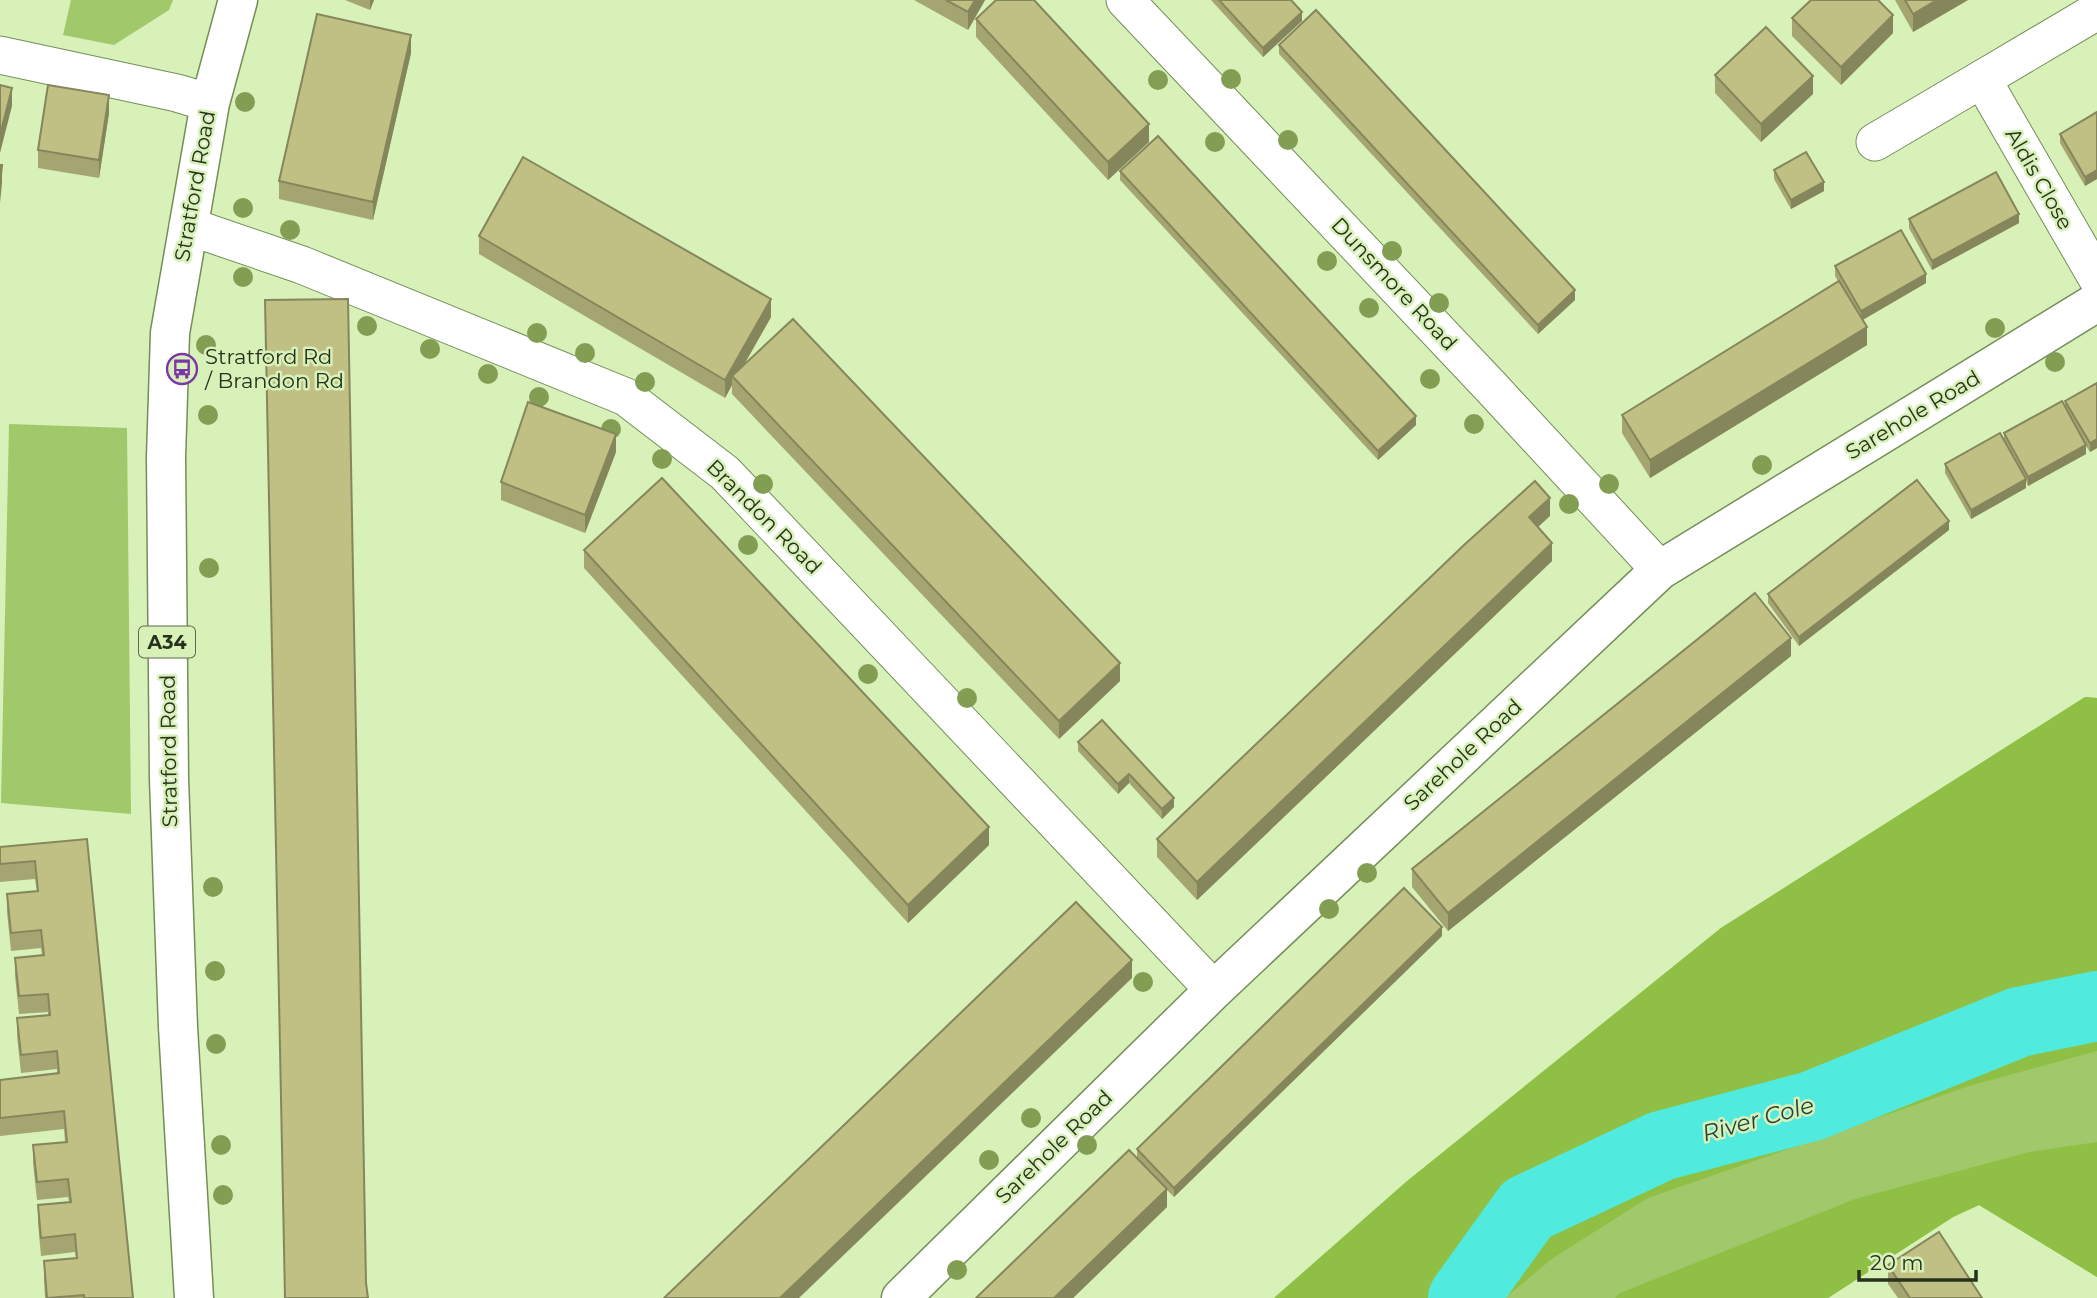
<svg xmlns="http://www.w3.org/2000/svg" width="2097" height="1298" font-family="Montserrat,sans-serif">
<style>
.green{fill:#a1c96b}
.forest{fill:#8fc045}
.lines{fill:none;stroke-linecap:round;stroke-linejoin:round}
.river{stroke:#51eadf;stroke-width:70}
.minor-casing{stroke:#768d59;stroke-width:39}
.tertiary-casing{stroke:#768d59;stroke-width:41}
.trunk-casing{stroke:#768d59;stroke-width:41}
.minor{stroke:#fff;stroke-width:37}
.tertiary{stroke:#fff;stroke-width:38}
.trunk{stroke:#fff;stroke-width:38}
.tree{fill:#829e53}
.wall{fill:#a5a572}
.shaded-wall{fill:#86865c}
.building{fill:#c0c084;stroke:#86865c;stroke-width:2}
.labels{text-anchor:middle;stroke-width:5;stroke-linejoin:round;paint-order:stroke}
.shield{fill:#d7f1b9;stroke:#5c6b4a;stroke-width:2}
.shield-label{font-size:19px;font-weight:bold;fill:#27311b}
.street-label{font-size:21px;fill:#27311b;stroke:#d7f1b9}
.poi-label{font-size:21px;fill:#27311b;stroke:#d7f1b9;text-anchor:start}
.water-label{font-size:23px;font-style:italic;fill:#22423f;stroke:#d7f1b9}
</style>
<rect width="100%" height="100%" fill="#d7f1b9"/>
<g class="green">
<path d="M 71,0 L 173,0 L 169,10 L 114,45 L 63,35 Z"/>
<path d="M 9,424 L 127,428 L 131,814 L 1,803 Z"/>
<path d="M 2085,697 L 2097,698 L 2097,1277 L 1979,1205 L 1953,1217 L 1828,1298 L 1274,1298 L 1406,1182 L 1721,928 Z"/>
</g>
<g class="forest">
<path d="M 2085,697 L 2097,698 L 2097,1051 L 1969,1086 L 1648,1198 L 1553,1258 L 1505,1298 L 1274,1298 L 1406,1182 L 1721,928 Z"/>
<path d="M 2097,1142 L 2097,1277 L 1979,1205 L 1953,1217 L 1828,1298 L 1615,1298 L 1620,1293 L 1855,1199 L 2029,1152 Z"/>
</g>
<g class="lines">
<path class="river" d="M 1463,1298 L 1527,1209 L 1661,1146 L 1812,1106 L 2019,1022 L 2097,1006"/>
<g class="minor-casing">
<g id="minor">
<path d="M 1125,0 L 1491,387 L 1660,570"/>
<path d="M 2097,11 L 1982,79 L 2097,278"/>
<path d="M 0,55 L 177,93 L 210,103"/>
<path d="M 1875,142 L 1982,79"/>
<path d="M 188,226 L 302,265 L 626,397 L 725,473 L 1214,990"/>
</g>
</g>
<g class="tertiary-casing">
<path id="tertiary" d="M 901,1298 L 1214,990 L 1660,570 L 2097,302"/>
</g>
<g class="trunk-casing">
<path id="trunk" d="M 194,1298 L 178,1027 L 169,779 L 166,457 L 170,333 L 210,103 L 238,0"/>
</g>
<use href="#minor" class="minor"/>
<use href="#tertiary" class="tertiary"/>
<use href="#trunk" class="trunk"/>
</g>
<g class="tree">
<circle cx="1231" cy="79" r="10"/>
<circle cx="1158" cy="80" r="10"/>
<circle cx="245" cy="102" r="10"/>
<circle cx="1288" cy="140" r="10"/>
<circle cx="1215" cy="142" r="10"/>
<circle cx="243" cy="208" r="10"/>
<circle cx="290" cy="230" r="10"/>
<circle cx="1392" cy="251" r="10"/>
<circle cx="1327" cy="261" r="10"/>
<circle cx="243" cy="277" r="10"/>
<circle cx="1439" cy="303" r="10"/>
<circle cx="1369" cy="308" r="10"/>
<circle cx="367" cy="326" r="10"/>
<circle cx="1995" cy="328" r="10"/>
<circle cx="537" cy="333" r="10"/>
<circle cx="206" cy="345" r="10"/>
<circle cx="430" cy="349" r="10"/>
<circle cx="585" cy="353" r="10"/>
<circle cx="2055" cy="362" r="10"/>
<circle cx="488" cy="374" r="10"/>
<circle cx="1430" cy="379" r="10"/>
<circle cx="645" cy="382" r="10"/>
<circle cx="539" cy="397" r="10"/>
<circle cx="208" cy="415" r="10"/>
<circle cx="1474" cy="424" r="10"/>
<circle cx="611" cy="429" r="10"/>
<circle cx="662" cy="459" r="10"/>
<circle cx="1762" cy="465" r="10"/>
<circle cx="763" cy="484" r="10"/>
<circle cx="1609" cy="484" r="10"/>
<circle cx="1569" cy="504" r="10"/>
<circle cx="748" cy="545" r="10"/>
<circle cx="209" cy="568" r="10"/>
<circle cx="868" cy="674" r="10"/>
<circle cx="967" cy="698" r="10"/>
<circle cx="1367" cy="873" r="10"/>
<circle cx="213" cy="887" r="10"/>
<circle cx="1329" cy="909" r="10"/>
<circle cx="215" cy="971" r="10"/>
<circle cx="1143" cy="982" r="10"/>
<circle cx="216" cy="1044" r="10"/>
<circle cx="1031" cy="1118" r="10"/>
<circle cx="221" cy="1145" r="10"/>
<circle cx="1087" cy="1145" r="10"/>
<circle cx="989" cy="1160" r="10"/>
<circle cx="223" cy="1195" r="10"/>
<circle cx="957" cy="1270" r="10"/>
</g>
<g class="wall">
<path d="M 345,0 L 374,0 L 370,10 Z"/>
<path d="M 914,0 L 985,0 L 968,30 Z"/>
<path d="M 1211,0 L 1291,0 L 1302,21 L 1263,57 Z"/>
<path d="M 1895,0 L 1968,0 L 1913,32 Z"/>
<path d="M 1792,18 L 1893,33 L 1841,85 L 1792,36 Z"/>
<path d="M 976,19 L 1149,142 L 1108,180 L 976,37 Z"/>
<path d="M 1279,45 L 1575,300 L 1538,334 L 1279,54 Z"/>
<path d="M 411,53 L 373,220 L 279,199 L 279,181 Z"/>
<path d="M 1715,75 L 1813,94 L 1761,142 L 1715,93 Z"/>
<path d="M 2097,112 L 2097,179 L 2085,186 L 2060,143 L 2060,134 Z"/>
<path d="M 109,113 L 99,178 L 38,168 L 38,150 Z"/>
<path d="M 1774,170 L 1824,191 L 1791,209 L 1774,179 Z"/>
<path d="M 1120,171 L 1416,425 L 1378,460 L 1120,180 Z"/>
<path d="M 1909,219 L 2019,223 L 1932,270 L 1909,228 Z"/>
<path d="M 479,236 L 771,317 L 743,367 L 1120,681 L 1059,739 L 732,394 L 732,385 L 725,398 L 479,254 Z"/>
<path d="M 1835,266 L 1926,283 L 1862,320 L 1867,345 L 1650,478 L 1622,433 L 1622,415 L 1838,281 L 1835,276 Z"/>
<path d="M 2097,383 L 2097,448 L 2090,452 L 2086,446 L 2086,454 L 2028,486 L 2026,481 L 2026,488 L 1971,519 L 1945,473 L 1945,464 L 2004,441 L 2004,433 L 2065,407 L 2065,401 Z"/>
<path d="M 616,452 L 585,533 L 501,500 L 501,482 Z"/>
<path d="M 1550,516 L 1538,527 L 1552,561 L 1197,900 L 1157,857 L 1157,839 Z"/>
<path d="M 1949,530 L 1799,646 L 1768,603 L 1768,594 Z"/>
<path d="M 584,550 L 989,845 L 908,923 L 584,568 Z"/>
<path d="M 1791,656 L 1448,931 L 1412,887 L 1412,869 Z"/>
<path d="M 1102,720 L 1174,807 L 1162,819 L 1129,783 L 1118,794 L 1078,751 L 1078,742 Z"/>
<path d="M 87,839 L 133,1298 L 45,1298 L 44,1279 L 44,1261 L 76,1258 L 75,1252 L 41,1256 L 38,1223 L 38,1205 L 69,1202 L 68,1197 L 37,1200 L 33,1163 L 33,1145 L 65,1142 L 64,1129 L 0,1136 L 0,1080 L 57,1073 L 57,1069 L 21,1073 L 17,1036 L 17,1018 L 48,1015 L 48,1012 L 19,1014 L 15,976 L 15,958 L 42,955 L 41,948 L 11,951 L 7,912 L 7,894 L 37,891 L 35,879 L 0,882 L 0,847 Z"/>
<path d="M 1442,936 L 1174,1197 L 1167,1190 L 1167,1207 L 1073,1298 L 976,1298 L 1137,1158 L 1137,1149 Z"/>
<path d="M 1888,1265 L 1982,1298 L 1898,1298 L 1888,1284 Z"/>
</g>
<g class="shaded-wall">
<path d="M 370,0 L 374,0 L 370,10 Z"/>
<path d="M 975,0 L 985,0 L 968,30 L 968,12 Z"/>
<path d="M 1937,0 L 1968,0 L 1913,32 L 1913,14 Z"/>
<path d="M 1302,12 L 1302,21 L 1263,57 L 1263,48 Z"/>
<path d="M 1893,15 L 1893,33 L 1841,85 L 1841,67 Z"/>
<path d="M 411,35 L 411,53 L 373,220 L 373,202 Z"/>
<path d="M 1813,76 L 1813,94 L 1761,142 L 1761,124 Z"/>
<path d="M 12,88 L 12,106 L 0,153 L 0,135 Z"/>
<path d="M 109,95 L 109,113 L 99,178 L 99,160 Z"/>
<path d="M 1149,124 L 1149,142 L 1108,180 L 1108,162 Z"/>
<path d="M 2,165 L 2,183 L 0,203 L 0,185 Z"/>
<path d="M 2097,170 L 2097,179 L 2085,186 L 2085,177 Z"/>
<path d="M 1824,182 L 1824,191 L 1791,209 L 1791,200 Z"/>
<path d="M 2019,214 L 2019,223 L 1932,270 L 1932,261 Z"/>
<path d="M 1926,274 L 1926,283 L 1861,321 L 1861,311 Z"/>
<path d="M 1575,290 L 1575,300 L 1538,334 L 1538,325 Z"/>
<path d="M 771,299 L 771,317 L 735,380 L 732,376 L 732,385 L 725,398 L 725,380 Z"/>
<path d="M 1867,327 L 1867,345 L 1650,478 L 1650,460 Z"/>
<path d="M 1416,416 L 1416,425 L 1378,460 L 1378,451 Z"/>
<path d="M 616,434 L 616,452 L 585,533 L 585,515 Z"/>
<path d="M 2097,439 L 2097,448 L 2090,452 L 2090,443 Z"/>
<path d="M 2086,445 L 2086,454 L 2028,486 L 2028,477 Z"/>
<path d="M 2026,479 L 2026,488 L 1971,519 L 1971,510 Z"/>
<path d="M 1550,498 L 1550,516 L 1529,535 L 1529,517 Z"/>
<path d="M 1949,521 L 1949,530 L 1799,646 L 1799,637 Z"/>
<path d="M 1552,543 L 1552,561 L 1197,900 L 1197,882 Z"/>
<path d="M 1791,638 L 1791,656 L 1448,931 L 1448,913 Z"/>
<path d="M 1120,663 L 1120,681 L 1059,739 L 1059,721 Z"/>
<path d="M 1129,774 L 1129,783 L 1118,794 L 1118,784 Z"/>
<path d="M 1174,798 L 1174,807 L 1162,819 L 1162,809 Z"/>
<path d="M 989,827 L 989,845 L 908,923 L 908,905 Z"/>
<path d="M 1442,927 L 1442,936 L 1174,1197 L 1174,1188 Z"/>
<path d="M 1132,960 L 1132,978 L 799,1298 L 780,1298 Z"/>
<path d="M 1167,1189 L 1167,1207 L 1073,1298 L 1054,1298 Z"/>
</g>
<g class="building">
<path d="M 946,0 L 975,0 L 968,12 Z"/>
<path d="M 996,0 L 1034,0 L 1149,124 L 1108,162 L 976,19 Z"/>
<path d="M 1219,0 L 1291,0 L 1302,12 L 1263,48 Z"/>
<path d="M 1811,0 L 1878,0 L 1893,15 L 1841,67 L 1792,18 Z"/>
<path d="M 1905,0 L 1937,0 L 1913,14 Z"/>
<path d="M 1316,10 L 1575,290 L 1538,325 L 1279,45 Z"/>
<path d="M 317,14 L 411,35 L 373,202 L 279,181 Z"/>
<path d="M 1766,27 L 1813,76 L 1761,124 L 1715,75 Z"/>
<path d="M 0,85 L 12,88 L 0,135 Z"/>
<path d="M 48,85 L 109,95 L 99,160 L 38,150 Z"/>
<path d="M 2097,112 L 2097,170 L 2085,177 L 2060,134 Z"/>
<path d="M 1158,136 L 1416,416 L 1378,451 L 1120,171 Z"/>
<path d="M 1806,152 L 1824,182 L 1791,200 L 1774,170 Z"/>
<path d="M 523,157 L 771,299 L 725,380 L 479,236 Z"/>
<path d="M 0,165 L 2,165 L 0,185 Z"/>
<path d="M 1996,172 L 2019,214 L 1932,261 L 1909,219 Z"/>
<path d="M 1901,230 L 1926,274 L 1861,311 L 1835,266 Z"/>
<path d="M 1839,281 L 1867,327 L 1650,460 L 1622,415 Z"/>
<path d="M 348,299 L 366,1283 L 368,1298 L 285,1298 L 265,300 Z"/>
<path d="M 793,319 L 1120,663 L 1059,721 L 732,376 Z"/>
<path d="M 2097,383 L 2097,439 L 2090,443 L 2065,401 Z"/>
<path d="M 2062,401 L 2086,445 L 2028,477 L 2004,433 Z"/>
<path d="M 528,402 L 616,434 L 585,515 L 501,482 Z"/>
<path d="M 2000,433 L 2026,479 L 1971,510 L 1945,464 Z"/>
<path d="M 662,478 L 989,827 L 908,905 L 584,550 Z"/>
<path d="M 1917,480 L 1949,521 L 1799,637 L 1768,594 Z"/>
<path d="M 1535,481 L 1550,498 L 1529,517 L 1552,543 L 1197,882 L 1157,839 L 1464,545 Z"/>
<path d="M 1755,593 L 1791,638 L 1448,913 L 1412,869 Z"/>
<path d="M 1102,720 L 1174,798 L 1162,809 L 1129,774 L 1118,784 L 1078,742 Z"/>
<path d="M 87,839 L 133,1298 L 84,1298 L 84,1295 L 47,1298 L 44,1261 L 77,1258 L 75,1234 L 41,1238 L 38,1205 L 71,1202 L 68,1179 L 37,1182 L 33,1145 L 67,1142 L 64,1111 L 0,1118 L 0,1080 L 59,1073 L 57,1051 L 21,1055 L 17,1018 L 50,1015 L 48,994 L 19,996 L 15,958 L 44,955 L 41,930 L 11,933 L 7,894 L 38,891 L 35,861 L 0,864 L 0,847 Z"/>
<path d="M 1404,888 L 1442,927 L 1174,1188 L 1137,1149 Z"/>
<path d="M 1076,902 L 1132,960 L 780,1298 L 664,1298 Z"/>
<path d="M 1129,1150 L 1167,1189 L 1054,1298 L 976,1298 Z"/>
<path d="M 1939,1232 L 1982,1298 L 1910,1298 L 1888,1265 Z"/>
</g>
<defs>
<g id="bus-ring" transform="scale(1.575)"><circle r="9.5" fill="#d7f1b9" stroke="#7b36aa" stroke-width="1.5"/><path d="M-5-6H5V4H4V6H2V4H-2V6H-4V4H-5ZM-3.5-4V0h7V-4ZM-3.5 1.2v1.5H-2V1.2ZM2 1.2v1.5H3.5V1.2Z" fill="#7b36aa"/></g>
</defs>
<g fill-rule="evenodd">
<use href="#bus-ring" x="182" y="369"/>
</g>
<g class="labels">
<rect class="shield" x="139" y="626.5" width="56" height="31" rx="5"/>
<g class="shield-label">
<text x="167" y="649">A34</text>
</g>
<g class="street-label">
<text transform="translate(2039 179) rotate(60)" y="7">Aldis Close</text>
<text transform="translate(195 186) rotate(-80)" y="7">Stratford Road</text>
<text transform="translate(1394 284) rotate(47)" y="7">Dunsmore Road</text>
<text transform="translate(1913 415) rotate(-31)" y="7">Sarehole Road</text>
<text transform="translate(764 517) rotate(45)" y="7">Brandon Road</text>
<text transform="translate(169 751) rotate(-91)" y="7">Stratford Road</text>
<text transform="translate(1463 755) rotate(-43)" y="7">Sarehole Road</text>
<text transform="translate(1054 1147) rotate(-44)" y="7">Sarehole Road</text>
</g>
<g class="poi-label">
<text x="205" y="364">Stratford Rd<tspan x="205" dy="24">/ Brandon Rd</tspan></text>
</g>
<g class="water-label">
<text transform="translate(1758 1119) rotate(-15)" y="8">River Cole</text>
</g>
</g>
<path d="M1859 1270v10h117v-10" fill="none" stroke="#27311b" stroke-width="3.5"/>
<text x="1870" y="1270" font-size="21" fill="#27311b" stroke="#d7f1b9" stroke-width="5" paint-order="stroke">20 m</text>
</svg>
